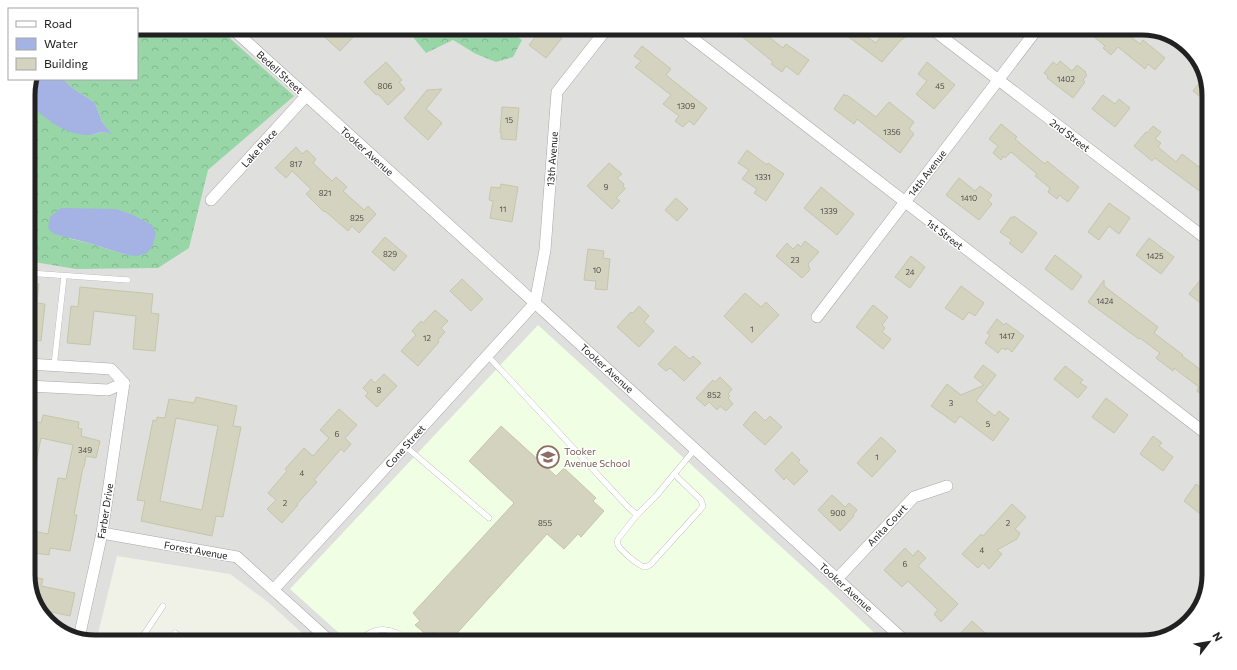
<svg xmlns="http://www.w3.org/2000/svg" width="1237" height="670" font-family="Commissioner,sans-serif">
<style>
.residential{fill:#dfdfde}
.education{fill:#f0ffe4}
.forest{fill:url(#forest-crowns);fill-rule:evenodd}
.water{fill:#a4b2e4}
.building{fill:#d3d3c0;stroke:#c6c6a8;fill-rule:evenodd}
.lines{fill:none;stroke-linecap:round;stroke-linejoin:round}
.service-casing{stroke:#a8a8a8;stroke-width:6}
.minor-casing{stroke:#a8a8a8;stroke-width:12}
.service{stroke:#fff;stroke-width:5.5}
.minor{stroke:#fff;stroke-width:11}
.labels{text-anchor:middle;stroke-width:3;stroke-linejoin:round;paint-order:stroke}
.number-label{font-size:8px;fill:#4e4e49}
.street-label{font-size:10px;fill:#212121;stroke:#fff}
.education-label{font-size:10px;fill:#785e54;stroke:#fff;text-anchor:start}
.rim{fill:none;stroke:#212121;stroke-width:5}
</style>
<defs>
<pattern id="forest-crowns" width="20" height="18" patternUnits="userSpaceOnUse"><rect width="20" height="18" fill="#98d6a8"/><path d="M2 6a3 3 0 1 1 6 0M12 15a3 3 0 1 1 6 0" fill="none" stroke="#83b790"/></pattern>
</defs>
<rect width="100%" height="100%" fill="#f0f2e7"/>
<path class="residential" d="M 1142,28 L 1172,35 L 1198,58 L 1209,91 L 1209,575 L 1202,605 L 1179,631 L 1142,642 L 312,642 L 268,602 L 230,574 L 117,556 L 96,642 L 65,635 L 39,612 L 28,580 L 28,91 L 34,79 L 137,79 L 137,33 Z"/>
<path class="education" d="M 538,325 L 835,596 L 884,642 L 349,642 L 290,589 Z"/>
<g class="forest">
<path d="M 408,31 L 510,31 L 522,40 L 513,57 L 496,62 L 476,54 L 453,40 L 426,53 Z"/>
<path d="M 223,32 L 294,96 L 208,170 L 189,248 L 158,268 L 76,269 L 28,261 L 28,102 L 37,111 L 91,135 L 103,132 L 111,133 L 102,122 L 95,103 L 71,87 L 63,79 L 137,79 L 137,33 ZM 67,238 L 152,247 L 127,255 L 89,243 Z"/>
</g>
<g class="water">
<path d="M 34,79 L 63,79 L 71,87 L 95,103 L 102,122 L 112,134 C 109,133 105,132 103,132 C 99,132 94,135 90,135 C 67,136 43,118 28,102 L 28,91 Z"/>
<path d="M 61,208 L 116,209 L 131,214 L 152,225 L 156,234 L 152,247 L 147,253 L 137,256 L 127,255 L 89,243 L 54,234 L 48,228 L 50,217 Z"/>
</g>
<g class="building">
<path d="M 1099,28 L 1120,28 L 1140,44 L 1143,40 L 1165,58 L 1155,70 L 1148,64 L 1145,69 L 1118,47 L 1111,55 L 1103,48 L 1105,46 L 1093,36 Z"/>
<path d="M 838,29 L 855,29 L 876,43 L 883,33 L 884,29 L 895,29 L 896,31 L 903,29 L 916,29 L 900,41 L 882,62 Z"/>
<path d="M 734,30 L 760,30 L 783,48 L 786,44 L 809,60 L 798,75 L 786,66 L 782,72 L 771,64 L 773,62 Z"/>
<path d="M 540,31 L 552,31 L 562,38 L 546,58 L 529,45 Z"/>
<path d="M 319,32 L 358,32 L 340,51 Z"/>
<path d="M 642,46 L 671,69 L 666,75 L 707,108 L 694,125 L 689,121 L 683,127 L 675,121 L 679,116 L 663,104 L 671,95 L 635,67 L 641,61 L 634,56 Z"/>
<path d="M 1060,61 L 1072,71 L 1077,65 L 1086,72 L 1085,73 L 1087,75 L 1083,80 L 1085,82 L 1073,98 L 1047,78 L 1048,76 L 1044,73 L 1053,62 L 1057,65 Z"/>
<path d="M 386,62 L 402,80 L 399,82 L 405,89 L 388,105 L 378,94 L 376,95 L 364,82 Z"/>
<path d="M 927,62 L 955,85 L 934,109 L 916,94 L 927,81 L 918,74 Z"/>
<path d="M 1201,81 L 1207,86 L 1209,91 L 1209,104 L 1193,91 Z"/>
<path d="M 442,89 L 426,109 L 442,123 L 428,140 L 404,118 L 427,90 Z"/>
<path d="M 844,94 L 846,96 L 847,95 L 876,117 L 889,102 L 914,122 L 909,129 L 914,134 L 900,153 L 857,119 L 854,124 L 834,109 Z"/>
<path d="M 1103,95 L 1115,104 L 1119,99 L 1130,108 L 1115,127 L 1092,109 Z"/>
<path d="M 502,107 L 519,108 L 516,140 L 501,139 L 501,132 L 500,133 Z"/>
<path d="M 1001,124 L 1017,137 L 1015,139 L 1045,164 L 1047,161 L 1079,187 L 1068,202 L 1059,195 L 1057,199 L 1048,192 L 1050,188 L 1035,176 L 1037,174 L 1011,152 L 1005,158 L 1003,156 L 1001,160 L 993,153 L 998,146 L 989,139 Z"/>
<path d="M 1153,126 L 1161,132 L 1155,139 L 1161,143 L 1158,147 L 1176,162 L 1182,154 L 1199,167 L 1209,154 L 1209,198 L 1155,158 L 1152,161 L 1134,146 L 1146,132 L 1147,133 Z"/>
<path d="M 296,147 L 302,154 L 307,150 L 316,159 L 313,163 L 332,181 L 336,177 L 347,187 L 343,191 L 364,210 L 368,206 L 376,214 L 359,233 L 352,226 L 348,231 L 325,211 L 324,212 L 306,194 L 311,189 L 292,171 L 286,178 L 275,168 Z"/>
<path d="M 747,150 L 767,165 L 768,163 L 784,174 L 766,201 L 754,193 L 757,189 L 742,179 L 749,170 L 738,163 Z"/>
<path d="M 609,163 L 622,174 L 617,178 L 624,184 L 623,186 L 625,189 L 616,198 L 620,201 L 612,209 L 587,186 Z"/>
<path d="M 959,178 L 975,191 L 980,186 L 992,195 L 988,200 L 992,204 L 979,220 L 946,195 Z"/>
<path d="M 501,184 L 518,187 L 512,222 L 490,218 L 493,201 L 489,200 L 491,187 L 500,188 Z"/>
<path d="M 821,187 L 854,214 L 837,235 L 804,208 Z"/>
<path d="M 676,198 L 688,209 L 677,221 L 665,210 Z"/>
<path d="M 1109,203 L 1130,218 L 1119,234 L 1109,226 L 1099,240 L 1088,232 Z"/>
<path d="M 1014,216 L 1037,233 L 1022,253 L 1009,243 L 1012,240 L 1000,232 L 1011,217 L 1013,218 Z"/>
<path d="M 385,237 L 407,256 L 394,271 L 372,252 Z"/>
<path d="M 1149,238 L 1174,257 L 1161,274 L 1136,255 Z"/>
<path d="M 805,241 L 819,252 L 808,264 L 810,270 L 802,278 L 776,256 L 787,243 L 793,249 L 798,244 L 801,247 Z"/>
<path d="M 588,249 L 604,251 L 603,258 L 610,259 L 607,290 L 595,289 L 596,281 L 584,280 Z"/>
<path d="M 1055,255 L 1082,276 L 1072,290 L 1045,269 Z"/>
<path d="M 911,256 L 925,267 L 910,288 L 895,277 Z"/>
<path d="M 1202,278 L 1209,284 L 1209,310 L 1189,294 Z"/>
<path d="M 462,279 L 483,299 L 471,311 L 450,291 Z"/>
<path d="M 1104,280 L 1104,286 L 1158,327 L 1154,333 L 1183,355 L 1182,356 L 1208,375 L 1209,374 L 1209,400 L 1197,391 L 1199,387 L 1174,368 L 1173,371 L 1156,358 L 1160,353 L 1140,338 L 1139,339 L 1088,302 Z"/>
<path d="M 28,283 L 39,284 L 37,303 L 45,304 L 41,341 L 28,339 Z"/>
<path d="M 961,286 L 984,303 L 975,316 L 969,312 L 963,320 L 945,308 Z"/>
<path d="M 80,287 L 153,294 L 151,313 L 159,314 L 155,351 L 133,349 L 136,316 L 94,311 L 90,345 L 67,343 L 71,306 L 78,307 Z"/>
<path d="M 745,293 L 761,307 L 766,302 L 779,315 L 752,343 L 724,316 Z"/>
<path d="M 873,305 L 888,317 L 882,325 L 885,328 L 882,332 L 891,339 L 883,349 L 856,327 Z"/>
<path d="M 639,306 L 649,316 L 644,322 L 654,331 L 639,347 L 617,327 L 631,312 L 633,313 Z"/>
<path d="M 435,310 L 448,321 L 441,328 L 445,332 L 438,340 L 439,342 L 418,366 L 401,351 L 416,335 L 412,331 L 421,321 L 423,323 Z"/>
<path d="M 997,319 L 1004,325 L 1006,323 L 1024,336 L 1012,352 L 1007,348 L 1006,350 L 1002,348 L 998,353 L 985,343 L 990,335 L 987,333 Z"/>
<path d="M 675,346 L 690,359 L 693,356 L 701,363 L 684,381 L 670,368 L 666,371 L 658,364 Z"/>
<path d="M 983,365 L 996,375 L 976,401 L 995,416 L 999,411 L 1009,419 L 993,441 L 960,416 L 955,423 L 931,406 L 947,384 L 961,395 L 984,385 L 974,377 Z"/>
<path d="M 1065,366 L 1083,380 L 1080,383 L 1087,387 L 1078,398 L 1054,379 Z"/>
<path d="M 384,374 L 397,386 L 377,407 L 365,396 L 368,393 L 363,388 L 371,379 L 375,383 Z"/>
<path d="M 720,377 L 732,389 L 728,394 L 730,396 L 728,398 L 733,404 L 726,411 L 720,406 L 717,410 L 709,402 L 705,406 L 696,398 L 713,380 L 715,382 Z"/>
<path d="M 196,397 L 237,406 L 233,426 L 241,427 L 223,517 L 216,516 L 212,536 L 141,521 L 145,501 L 137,500 L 153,420 L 156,421 L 157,417 L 165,418 L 169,399 L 194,403 ZM 176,418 L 218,426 L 202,510 L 160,501 Z"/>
<path d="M 1106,398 L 1128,415 L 1114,433 L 1092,417 Z"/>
<path d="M 339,409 L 357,425 L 345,438 L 351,444 L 344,452 L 341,449 L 314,480 L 317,482 L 297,504 L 298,505 L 282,523 L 267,509 L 276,500 L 268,493 L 287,471 L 285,469 L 304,448 L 313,456 L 329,438 L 320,430 Z"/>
<path d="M 755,411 L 765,421 L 770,416 L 782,427 L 765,445 L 743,425 Z"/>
<path d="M 43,415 L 79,422 L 78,428 L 82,429 L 81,436 L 100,441 L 96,458 L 86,456 L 84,467 L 83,467 L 74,515 L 77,515 L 70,551 L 50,548 L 49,555 L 28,552 L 28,530 L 48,534 L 58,478 L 66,479 L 73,445 L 41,438 L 33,477 L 28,476 L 28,420 L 41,423 Z"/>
<path d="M 501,426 L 556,476 L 564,468 L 596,498 L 593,501 L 604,511 L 581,537 L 578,534 L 564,549 L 547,534 L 449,642 L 444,642 L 433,632 L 429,637 L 415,625 L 420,621 L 413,613 L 514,503 L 469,461 Z"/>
<path d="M 1153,436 L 1162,443 L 1159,446 L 1173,457 L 1163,471 L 1140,454 Z"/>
<path d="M 881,437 L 896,451 L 872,477 L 857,463 Z"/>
<path d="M 792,452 L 800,460 L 798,462 L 808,471 L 794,485 L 786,477 L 784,480 L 775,470 Z"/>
<path d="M 1196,484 L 1209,493 L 1209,521 L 1184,501 Z"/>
<path d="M 832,495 L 845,507 L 849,503 L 857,510 L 853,515 L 854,516 L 840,531 L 818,510 Z"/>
<path d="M 1012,504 L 1026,517 L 1015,529 L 1020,533 L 1017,539 L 997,550 L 1002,554 L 989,569 L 983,563 L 978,568 L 962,554 L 981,534 L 983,536 Z"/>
<path d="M 905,548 L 913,556 L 918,550 L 926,558 L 918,566 L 958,604 L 941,622 L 934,614 L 938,610 L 908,581 L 902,587 L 884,570 Z"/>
<path d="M 28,576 L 43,579 L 41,586 L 75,593 L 70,616 L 38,609 L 28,580 Z"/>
<path d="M 972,621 L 995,642 L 965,642 L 958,636 Z"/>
</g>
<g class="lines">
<g class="service-casing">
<g id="service">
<path d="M 28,273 L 128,280"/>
<path d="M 487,355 L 627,506 L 637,515 L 656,496 L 695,449"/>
<path d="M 54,366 L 64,276"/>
<path d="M 405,446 L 489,518"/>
<path d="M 637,515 L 618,539 C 617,542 617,542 618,545 C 622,552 637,564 644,567 L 648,566 L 651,564 L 699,511 L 703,506 L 701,500 L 674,474"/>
<path d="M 175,633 L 187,642"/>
<path d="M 139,642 L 163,606"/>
<path d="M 358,642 C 376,624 392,627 411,642"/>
</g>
</g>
<g class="minor-casing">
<g id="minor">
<path d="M 932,29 L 1209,241"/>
<path d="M 682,30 L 1209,436"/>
<path d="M 236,32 L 535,303 L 906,642"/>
<path d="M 211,200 L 306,96"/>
<path d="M 817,317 L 1038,28"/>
<path d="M 28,364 L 111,369 L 124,383"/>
<path d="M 28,386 L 108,390 L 124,383"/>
<path d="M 102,533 L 237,557 L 331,642"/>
<path d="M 837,579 L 914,497 L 947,486"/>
<path d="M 274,589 L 346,511 L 535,303 L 545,250 L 557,92 L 605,31"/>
<path d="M 79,638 L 102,533 L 124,383"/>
</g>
</g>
<use href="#service" class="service"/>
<use href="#minor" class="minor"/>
</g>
<defs>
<g id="school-ring" transform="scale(1.15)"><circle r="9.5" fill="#fff" stroke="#8d6e63" stroke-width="1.5"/><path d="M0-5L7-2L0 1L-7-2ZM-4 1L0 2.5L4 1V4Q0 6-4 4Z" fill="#8d6e63"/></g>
</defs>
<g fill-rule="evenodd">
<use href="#school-ring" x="548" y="457"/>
</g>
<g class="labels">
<g class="number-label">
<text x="1066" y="82">1402</text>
<text x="385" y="89">806</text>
<text x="940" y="89">45</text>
<text x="686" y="109">1309</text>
<text x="509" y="123">15</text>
<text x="892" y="135">1356</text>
<text x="296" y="167">817</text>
<text x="763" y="180">1331</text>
<text x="606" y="190">9</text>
<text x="325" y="196">821</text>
<text x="969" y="201">1410</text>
<text x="503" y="212">11</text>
<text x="829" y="214">1339</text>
<text x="357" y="221">825</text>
<text x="390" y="257">829</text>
<text x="1155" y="259">1425</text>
<text x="795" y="263">23</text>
<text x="597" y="273">10</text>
<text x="910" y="275">24</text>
<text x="1105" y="304">1424</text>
<text x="752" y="332">1</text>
<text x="1007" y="339">1417</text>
<text x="427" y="341">12</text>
<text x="379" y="393">8</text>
<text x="714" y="398">852</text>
<text x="951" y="406">3</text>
<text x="988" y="427">5</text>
<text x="337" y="437">6</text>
<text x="85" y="453">349</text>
<text x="877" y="460">1</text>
<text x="302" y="476">4</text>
<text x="285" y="506">2</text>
<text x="838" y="516">900</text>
<text x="545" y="526">855</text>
<text x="1008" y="526">2</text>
<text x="982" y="553">4</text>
<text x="905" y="567">6</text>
</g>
<g class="street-label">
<text transform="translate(280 72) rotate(42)" y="4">Bedell Street</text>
<text transform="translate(1070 135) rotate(37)" y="4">2nd Street</text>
<text transform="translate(259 148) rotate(-48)" y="4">Lake Place</text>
<text transform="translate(367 151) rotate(42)" y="4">Tooker Avenue</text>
<text transform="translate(552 159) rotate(-86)" y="4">13th Avenue</text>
<text transform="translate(927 173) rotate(-53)" y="4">14th Avenue</text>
<text transform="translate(945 234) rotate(37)" y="4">1st Street</text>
<text transform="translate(607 368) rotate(42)" y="4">Tooker Avenue</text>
<text transform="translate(405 446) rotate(-48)" y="4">Cone Street</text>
<text transform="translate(105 511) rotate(-81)" y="4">Farber Drive</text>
<text transform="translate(887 525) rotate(-47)" y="4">Anita Court</text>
<text transform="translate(196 550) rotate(10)" y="4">Forest Avenue</text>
<text transform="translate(846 587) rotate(42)" y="4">Tooker Avenue</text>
</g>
<g class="education-label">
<text x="564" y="455">Tooker<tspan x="564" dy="12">Avenue School</tspan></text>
</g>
</g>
<path d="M0 0H1237V670H0ZM95 35H1142A60 60 0 0 1 1202 95V575A60 60 0 0 1 1142 635H95A60 60 0 0 1 35 575V95A60 60 0 0 1 95 35Z" fill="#fff" fill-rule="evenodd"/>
<path class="rim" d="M95 35H1142A60 60 0 0 1 1202 95V575A60 60 0 0 1 1142 635H95A60 60 0 0 1 35 575V95A60 60 0 0 1 95 35Z"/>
<rect x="8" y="8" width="130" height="72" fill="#ffffff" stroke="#a6a6a6"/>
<rect x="16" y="21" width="20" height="6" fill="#ffffff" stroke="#a6a6a6"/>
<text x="44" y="28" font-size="12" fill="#212121">Road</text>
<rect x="16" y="38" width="20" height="12" fill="#a4b2e4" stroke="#a6a6a6"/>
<text x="44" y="48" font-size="12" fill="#212121">Water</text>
<rect x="16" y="58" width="20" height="12" fill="#d3d3c0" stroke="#a6a6a6"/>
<text x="44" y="68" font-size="12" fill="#212121">Building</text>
<g transform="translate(1209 642) rotate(59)" stroke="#ffffff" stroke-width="3" paint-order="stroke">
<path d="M0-3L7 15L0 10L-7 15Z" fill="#212121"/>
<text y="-6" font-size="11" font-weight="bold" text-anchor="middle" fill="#212121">N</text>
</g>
</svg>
